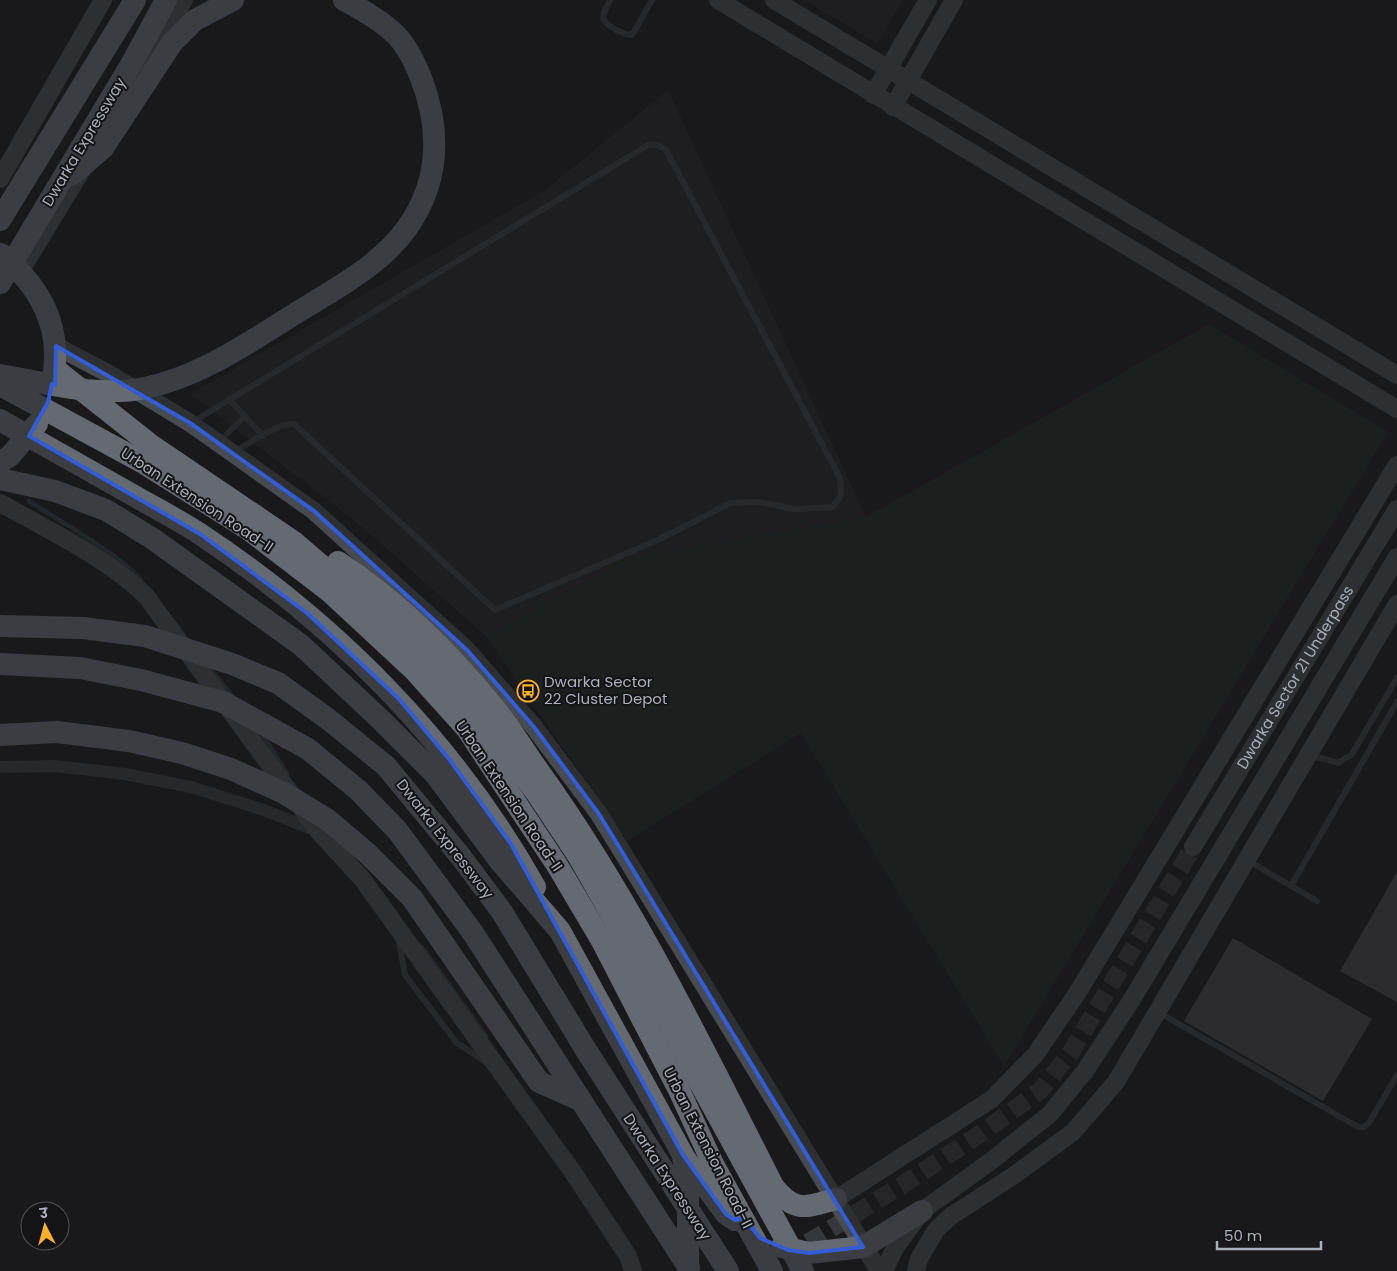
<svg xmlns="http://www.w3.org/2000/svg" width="1397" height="1271" font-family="Poppins,'Noto Sans Devanagari',sans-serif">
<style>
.built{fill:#252529}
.green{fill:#1e271f}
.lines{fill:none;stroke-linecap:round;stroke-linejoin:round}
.stream{stroke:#2d3941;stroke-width:4.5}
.building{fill:#434448}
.secondary-tunnel{stroke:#36373b;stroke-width:18;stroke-dasharray:18 9;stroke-linecap:butt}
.lane{stroke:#393b41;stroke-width:6}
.street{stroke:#393b41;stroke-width:12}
.secondary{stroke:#474a51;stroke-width:18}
.highway{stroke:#656972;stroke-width:22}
.marked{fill:none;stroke:#325dd4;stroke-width:4;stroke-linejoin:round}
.labels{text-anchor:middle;stroke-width:4;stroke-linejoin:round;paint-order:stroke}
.street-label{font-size:15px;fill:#aab0bc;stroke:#141416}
.poi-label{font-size:15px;fill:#aab0bc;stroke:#141416;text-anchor:start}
</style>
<rect width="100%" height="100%" fill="#19191b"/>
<g class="built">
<path d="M 804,0 L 903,0 L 877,43 Z"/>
<path d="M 668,90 L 866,517 L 629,557 L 486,636 L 355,521 L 190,394 L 544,191 Z"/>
</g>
<path class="green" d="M 1209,324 L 1388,432 L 1004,1066 L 801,733 L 627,841 L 486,636 L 629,557 L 866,517 Z"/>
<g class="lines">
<g class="stream">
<path d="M 29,501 C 59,521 119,554 141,580"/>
<path d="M 207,665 L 232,696"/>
<path d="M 262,733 L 287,774"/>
<path d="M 422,947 L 486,1036"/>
</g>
</g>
<g class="building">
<path d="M 1397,872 L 1397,1002 L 1340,971 Z"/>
<path d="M 1233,938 L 1372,1019 L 1323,1101 L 1184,1021 Z"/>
</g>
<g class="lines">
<path class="secondary-tunnel" d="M 762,1271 L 907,1182 L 977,1136 L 1041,1090 L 1071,1052 L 1193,847"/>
<g class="lane">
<path d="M 610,0 C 602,16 598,20 616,30 C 621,32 625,35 631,35 L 634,32 L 652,0"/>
<path d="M 229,399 L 263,436"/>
<path d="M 191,423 L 648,145 L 658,145 L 666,150 L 840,478 L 841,495 L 833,507 L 794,509 L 759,502 L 730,503 L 660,539 L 495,610 L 294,424 C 279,422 248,444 234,452"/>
<path d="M 219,442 L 245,416"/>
<path d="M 1310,755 L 1338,763 L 1352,754 L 1397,678"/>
<path d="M 1249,861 L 1291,886 L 1397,702"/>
<path d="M 1291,886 L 1317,901"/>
<path d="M 398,937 L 405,975 L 456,1042 L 487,1063"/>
<path d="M 1158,1012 L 1358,1127 L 1364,1127 L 1369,1123 L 1397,1075"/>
</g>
<path class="street" d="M 0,767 L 55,766 L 125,774 L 191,787 L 264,810 L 319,832"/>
<g class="secondary">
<path d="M 718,0 L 1397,409"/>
<path d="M 774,0 L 1397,375"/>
<path d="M 145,66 L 184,0"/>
<path d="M 873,95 L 928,0"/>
<path d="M 893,107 L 954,0"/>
<path d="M 0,179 L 103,0"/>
<path d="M 21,270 L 85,165"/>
<path d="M 56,346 L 111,375 L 190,423 L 314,511 L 467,650 L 534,727 L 599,814 L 879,1271"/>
<path d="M 0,503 C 47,529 108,559 146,596 L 319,832 L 363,880 L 572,1171 L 628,1256 L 633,1271"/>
<path id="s1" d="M 1193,847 L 1397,509"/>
<path d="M 836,1199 L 992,1099 L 1035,1055 L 1076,995 L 1397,465"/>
<path d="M 884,1271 L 895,1248 L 922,1211 L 991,1161 L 1050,1114 L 1085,1071 L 1131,1001 L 1397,557"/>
<path d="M 916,1271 L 919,1259 L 936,1230 L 951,1216 L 1013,1176 L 1073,1132 L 1116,1082 L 1397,604"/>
</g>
<g class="highway">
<path d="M 73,174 L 103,148 L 172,43 L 195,20 L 233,0"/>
<path d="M 0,220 L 135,0"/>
<path d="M 1,254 C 41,287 64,329 52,383"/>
<path d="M 0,283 L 132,63 L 166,0"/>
<path d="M 55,369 L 151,445 L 294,542 L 415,646 L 466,700 L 536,792 L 579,857 L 621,931 L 694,1072 L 803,1271"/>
<path d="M 0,375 C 47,383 97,398 145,388 C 199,377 248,343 293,315 C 333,290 379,267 407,228 C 440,181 441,130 421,78 C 415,63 406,44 394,33 C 380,20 361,9 344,0"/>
<path d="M 0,385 L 142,462 L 248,529 L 329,591 L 414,670 L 467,729 L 557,865 L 602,941 L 679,1090 L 713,1164 L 772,1271"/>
<path d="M 0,420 C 46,446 92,472 138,498 C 159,510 180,521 200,534 C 337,625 454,743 535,887"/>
<path d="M 0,462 L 10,456 L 37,424"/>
<path d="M 0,479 L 55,491 L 106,510 L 153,539 L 301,645 L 380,719 L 435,774 L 499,860 L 560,931 L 683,1155 L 688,1194 L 688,1271"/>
<path d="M 338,562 C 397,601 450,653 495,709 C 510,727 522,747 535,766 C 630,897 700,1042 773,1186 C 795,1214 806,1207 836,1199"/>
<path d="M 0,626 L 83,628 L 145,636 L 232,664 L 278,683 L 328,719 L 386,766 L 461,857 L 502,912 L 586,1050 L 728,1271"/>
<path d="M 0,664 L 80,668 L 141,680 L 223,702 L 308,749 L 358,790 L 397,830 L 473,933 L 689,1268"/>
<path d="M 0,735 L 57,732 L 129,741 L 182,753 L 231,769 L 284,793 L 328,820 L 368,854 L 412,898 L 539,1082 L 580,1100"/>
<path d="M 683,1156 L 726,1214 L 735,1220"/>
<path d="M 782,1247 L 809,1253 L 863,1247 L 922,1211"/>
</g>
</g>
<path d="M0 0H1397V1271H0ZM 56,346 L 190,423 L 314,511 L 467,650 L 534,727 L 599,814 L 863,1247 L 809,1253 L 788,1250 L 760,1238 L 744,1218 L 735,1220 L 726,1214 L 683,1155 L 511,844 L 449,759 L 399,699 L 307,613 L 200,534 L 29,436 L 48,402 L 52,384 L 55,385 Z" fill="#19191b" fill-opacity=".55" fill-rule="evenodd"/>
<path class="marked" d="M 56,346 L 190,423 L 314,511 L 467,650 L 534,727 L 599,814 L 863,1247 L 809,1253 L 788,1250 L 760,1238 L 744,1218 L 735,1220 L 726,1214 L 683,1155 L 511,844 L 449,759 L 399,699 L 307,613 L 200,534 L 29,436 L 48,402 L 52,384 L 55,385 Z"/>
<defs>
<g id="bus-ring" transform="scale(1.125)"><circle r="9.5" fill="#141416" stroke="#ffb02d" stroke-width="1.5"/><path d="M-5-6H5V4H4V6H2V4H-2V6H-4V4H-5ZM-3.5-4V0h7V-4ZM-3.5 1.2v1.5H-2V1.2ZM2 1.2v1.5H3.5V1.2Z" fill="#ffb02d"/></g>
</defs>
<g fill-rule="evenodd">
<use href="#bus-ring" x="528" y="691"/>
</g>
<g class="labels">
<g class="street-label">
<text transform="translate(84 142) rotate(-59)" y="5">Dwarka Expressway</text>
<text transform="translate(197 500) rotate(33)" y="5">Urban Extension Road-II</text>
<text dy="5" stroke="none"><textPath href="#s1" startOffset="198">Dwarka Sector 21 Underpass</textPath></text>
<text transform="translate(509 796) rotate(56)" y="5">Urban Extension Road-II</text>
<text transform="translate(445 839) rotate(52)" y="5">Dwarka Expressway</text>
<text transform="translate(708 1148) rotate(63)" y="5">Urban Extension Road-II</text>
<text transform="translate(667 1177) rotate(57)" y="5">Dwarka Expressway</text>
</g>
<g class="poi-label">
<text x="544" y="687">Dwarka Sector<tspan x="544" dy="17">22 Cluster Depot</tspan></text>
</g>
</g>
<g transform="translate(45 1226) rotate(354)"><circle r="24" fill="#141416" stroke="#505258"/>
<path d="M0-4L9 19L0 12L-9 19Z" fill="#ffb02d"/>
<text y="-8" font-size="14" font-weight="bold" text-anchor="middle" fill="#aab0bc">उ</text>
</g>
<path d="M1217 1241v8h104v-8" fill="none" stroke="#aab0bc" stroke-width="2.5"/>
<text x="1224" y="1241" font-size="15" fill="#aab0bc" stroke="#141416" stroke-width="4" paint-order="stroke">50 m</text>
</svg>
